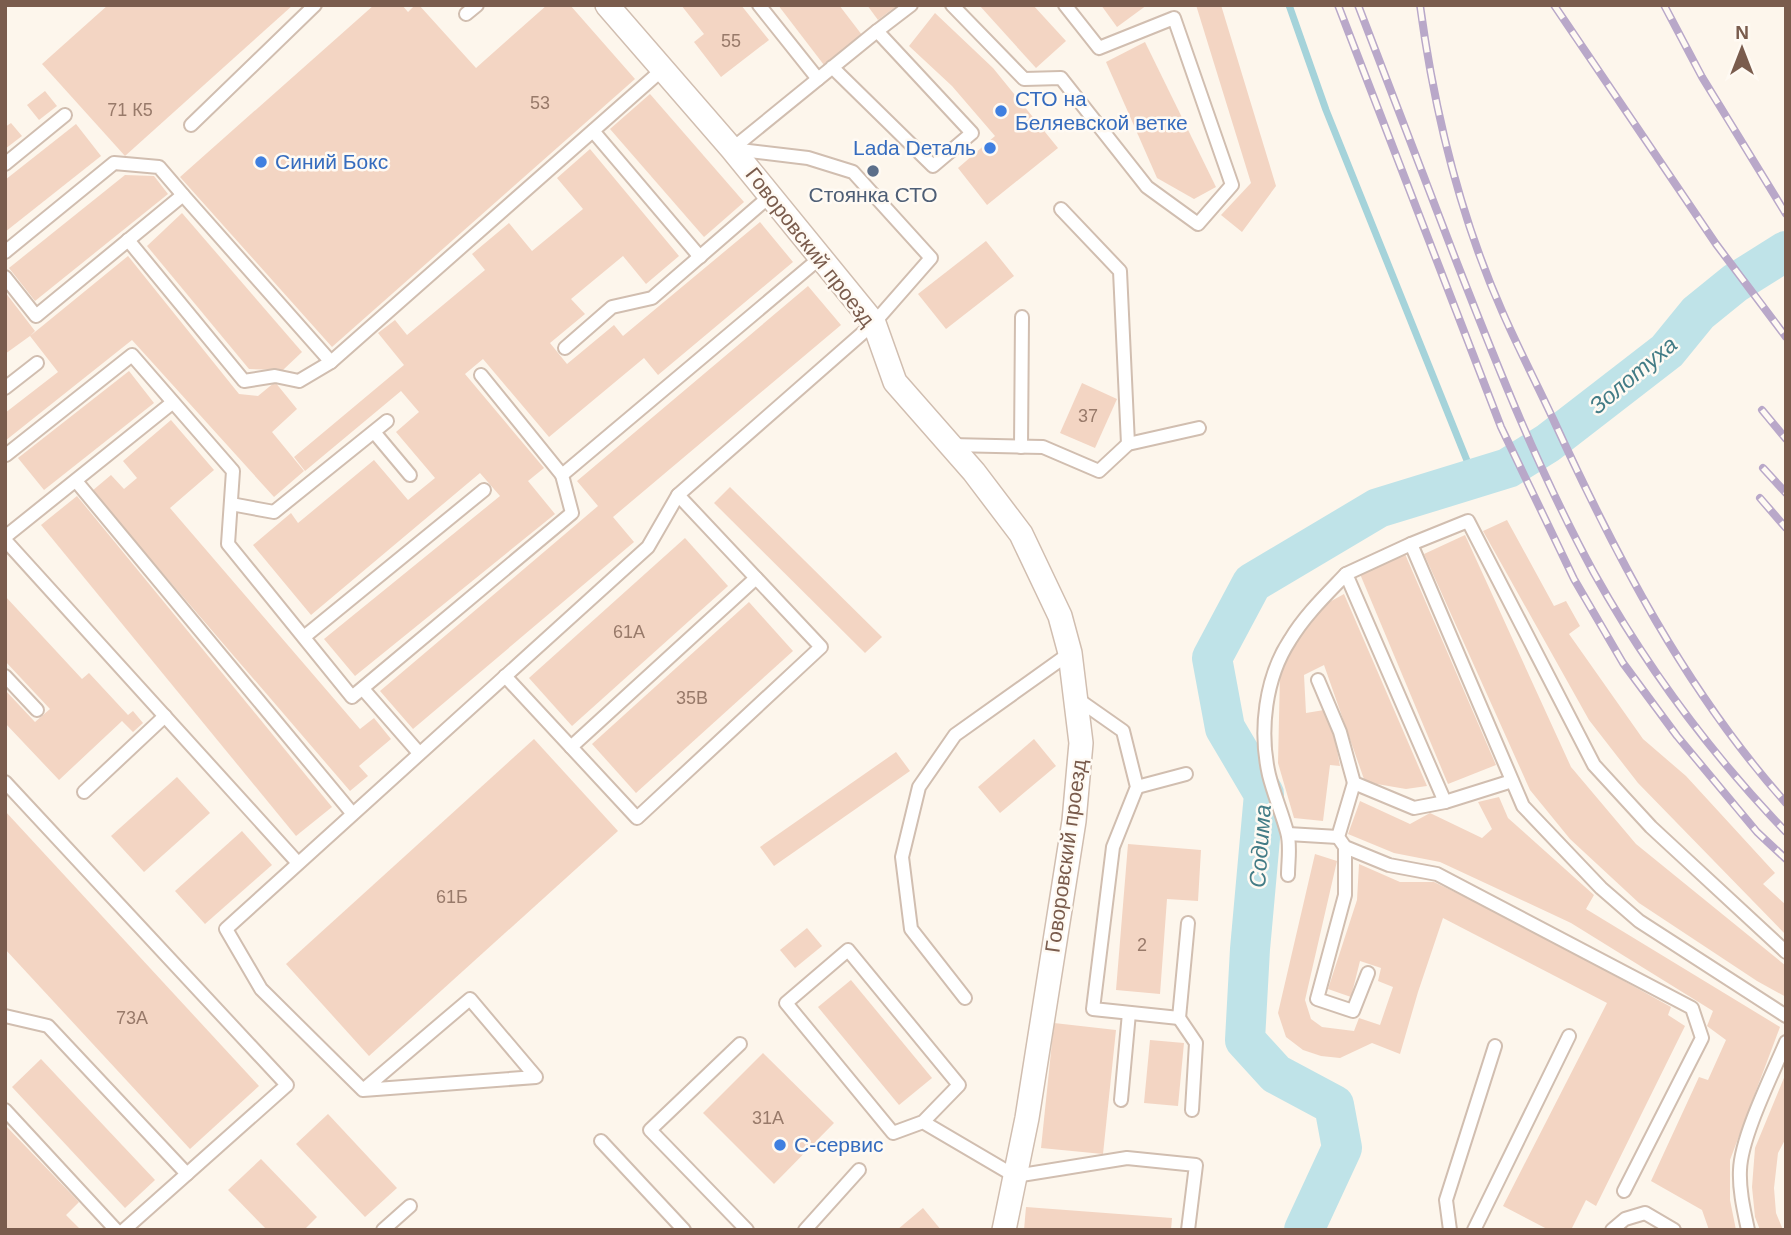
<svg xmlns="http://www.w3.org/2000/svg" width="1791" height="1235" font-family="Arial,sans-serif">
<style>
.lines{fill:none;stroke-linecap:round;stroke-linejoin:round}
.stream{stroke:#a5d3da;stroke-width:7}
.river{stroke:#bfe3e8;stroke-width:40}
.building{fill:#f3d5c3}
.lane-casing{stroke:#d1beb0;stroke-width:16}
.street-casing{stroke:#d1beb0;stroke-width:26}
.lane{stroke:#fff;stroke-width:12}
.street{stroke:#fff;stroke-width:23}
.rail-casing{stroke:#b9a8c9;stroke-width:8}
.rail{stroke:#fffaf3;stroke-width:5;stroke-dasharray:16;stroke-linecap:butt}
.shop-dot{fill:#3f7fe0;stroke:#fffaf3;stroke-width:2.5}
.service-dot{fill:#5c6f8a;stroke:#fffaf3;stroke-width:2.5}
.labels{text-anchor:middle;stroke-width:5;stroke-linejoin:round;paint-order:stroke}
.number-label{font-size:18px;fill:#987a6a}
.shop-label{font-size:21px;fill:#366cbe;stroke:#fffaf3;text-anchor:start}
.service-label{font-size:21px;fill:#4e5e75;stroke:#fffaf3}
.street-label{font-size:21px;fill:#7a5c4d;stroke:#fffaf3}
.water-label{font-size:23px;font-style:italic;fill:#437c86;stroke:#fffaf3}
</style>
<rect width="100%" height="100%" fill="#fdf6ec"/>
<g class="lines">
<path class="stream" d="M 1289,5 L 1326,110 L 1474,478"/>
<path class="river" d="M 1304,1230 L 1342,1148 L 1334,1105 L 1276,1074 L 1245,1040 L 1250,949 L 1264,794 L 1225,728 L 1212,658 L 1252,583 L 1378,508 L 1508,468 L 1548,443 L 1667,351 L 1698,313 L 1735,283 L 1786,251"/>
</g>
<g class="building">
<path d="M 108,5 L 293,5 L 125,156 L 42,64 Z"/>
<path d="M 374,5 L 402,5 L 408,12 L 415,5 L 419,5 L 476,68 L 547,5 L 570,5 L 635,79 L 332,347 L 180,177 Z"/>
<path d="M 681,5 L 741,5 L 769,40 L 721,77 L 694,42 L 704,34 Z"/>
<path d="M 778,5 L 839,5 L 862,35 L 824,65 Z"/>
<path d="M 867,5 L 898,5 L 878,20 Z"/>
<path d="M 979,5 L 1033,5 L 1066,41 L 1036,68 Z"/>
<path d="M 1101,5 L 1147,5 L 1117,27 Z"/>
<path d="M 1196,5 L 1221,5 L 1276,186 L 1242,232 L 1221,215 L 1251,183 Z"/>
<path d="M 935,13 L 993,68 L 1058,148 L 987,205 L 958,168 L 995,136 L 952,86 L 909,46 Z"/>
<path d="M 1145,42 L 1216,187 L 1194,199 L 1157,178 L 1106,62 Z"/>
<path d="M 45,91 L 57,106 L 39,120 L 27,105 Z"/>
<path d="M 650,94 L 744,202 L 704,237 L 610,129 Z"/>
<path d="M 11,123 L 22,136 L 5,149 L 5,127 Z"/>
<path d="M 76,124 L 101,156 L 5,232 L 5,180 Z"/>
<path d="M 590,149 L 679,256 L 646,284 L 623,256 L 571,299 L 585,314 L 550,343 L 567,364 L 614,325 L 623,336 L 760,222 L 793,262 L 658,375 L 644,358 L 549,437 L 483,359 L 465,374 L 544,468 L 528,481 L 555,514 L 355,676 L 324,639 L 500,496 L 480,473 L 311,615 L 253,545 L 291,513 L 298,523 L 374,460 L 408,500 L 435,478 L 396,432 L 419,412 L 401,391 L 305,471 L 294,457 L 404,365 L 378,333 L 395,320 L 407,335 L 485,270 L 472,254 L 509,223 L 532,251 L 583,209 L 557,178 Z"/>
<path d="M 125,175 L 154,176 L 168,194 L 35,301 L 9,268 Z"/>
<path d="M 182,213 L 302,352 L 283,370 L 249,369 L 147,246 Z"/>
<path d="M 986,241 L 1014,276 L 946,329 L 918,294 Z"/>
<path d="M 128,256 L 239,394 L 258,396 L 275,382 L 297,409 L 272,432 L 304,471 L 274,497 L 132,340 L 5,441 L 5,413 L 58,372 L 30,336 L 5,354 L 5,292 L 35,331 L 30,336 Z"/>
<path d="M 808,286 L 841,325 L 613,517 L 634,542 L 413,729 L 380,691 L 598,506 L 577,481 Z"/>
<path d="M 129,371 L 154,403 L 44,490 L 18,458 Z"/>
<path d="M 1082,383 L 1117,399 L 1095,448 L 1060,433 Z"/>
<path d="M 171,420 L 214,470 L 170,508 L 360,729 L 374,718 L 391,739 L 359,766 L 368,776 L 350,791 L 92,491 L 111,475 L 124,489 L 137,478 L 123,461 Z"/>
<path d="M 730,487 L 882,637 L 865,653 L 714,503 Z"/>
<path d="M 77,496 L 332,807 L 296,836 L 41,525 Z"/>
<path d="M 1507,520 L 1554,606 L 1566,601 L 1580,626 L 1569,634 L 1643,739 L 1686,776 L 1775,873 L 1763,884 L 1786,905 L 1786,935 L 1638,783 L 1589,720 L 1483,531 Z"/>
<path d="M 1465,535 L 1571,767 L 1636,844 L 1786,966 L 1786,997 L 1757,981 L 1639,903 L 1570,839 L 1530,790 L 1424,554 Z"/>
<path d="M 685,538 L 728,586 L 572,726 L 529,678 Z"/>
<path d="M 1405,554 L 1496,765 L 1448,784 L 1360,574 Z"/>
<path d="M 1344,594 L 1427,786 L 1406,789 L 1365,782 L 1324,665 L 1304,675 L 1306,713 L 1324,710 L 1334,733 L 1340,766 L 1330,765 L 1323,821 L 1294,818 L 1278,763 L 1280,673 L 1299,631 L 1324,605 Z"/>
<path d="M 5,596 L 82,679 L 89,673 L 128,715 L 133,711 L 143,723 L 133,732 L 122,721 L 59,780 L 5,723 L 5,690 L 35,722 L 50,709 L 5,661 Z"/>
<path d="M 749,602 L 793,651 L 636,793 L 592,744 Z"/>
<path d="M 534,739 L 618,831 L 369,1056 L 286,964 Z"/>
<path d="M 1034,739 L 1056,766 L 1000,813 L 978,787 Z"/>
<path d="M 896,752 L 910,771 L 774,866 L 760,847 Z"/>
<path d="M 177,777 L 210,813 L 144,872 L 111,836 Z"/>
<path d="M 1499,797 L 1508,818 L 1594,895 L 1586,909 L 1780,1027 L 1730,1160 L 1730,1200 L 1736,1230 L 1709,1230 L 1702,1210 L 1651,1181 L 1699,1077 L 1708,1080 L 1726,1040 L 1707,1026 L 1713,1011 L 1571,923 L 1440,862 L 1394,853 L 1348,834 L 1360,801 L 1410,824 L 1430,813 L 1482,838 L 1492,829 L 1478,802 Z"/>
<path d="M 5,811 L 259,1086 L 190,1149 L 5,949 Z"/>
<path d="M 242,831 L 272,865 L 205,924 L 175,891 Z"/>
<path d="M 1128,844 L 1201,850 L 1198,901 L 1167,899 L 1160,994 L 1116,990 Z"/>
<path d="M 1315,854 L 1337,861 L 1305,1000 L 1311,1019 L 1322,1027 L 1354,1031 L 1359,1018 L 1380,1025 L 1393,987 L 1378,981 L 1381,968 L 1360,961 L 1351,997 L 1328,989 L 1357,900 L 1359,864 L 1400,882 L 1434,882 L 1514,920 L 1671,1007 L 1668,1015 L 1685,1026 L 1596,1206 L 1586,1200 L 1571,1230 L 1549,1230 L 1503,1206 L 1607,1003 L 1443,918 L 1418,992 L 1400,1054 L 1372,1043 L 1340,1058 L 1321,1056 L 1303,1050 L 1286,1037 L 1278,1013 Z"/>
<path d="M 807,928 L 822,946 L 795,968 L 780,950 Z"/>
<path d="M 851,980 L 932,1078 L 899,1105 L 818,1007 Z"/>
<path d="M 1054,1023 L 1116,1030 L 1103,1154 L 1041,1148 Z"/>
<path d="M 1150,1040 L 1184,1043 L 1178,1106 L 1144,1103 Z"/>
<path d="M 763,1053 L 834,1123 L 774,1184 L 703,1113 Z"/>
<path d="M 41,1059 L 155,1180 L 125,1208 L 12,1087 Z"/>
<path d="M 1786,1073 L 1786,1138 L 1778,1153 L 1774,1188 L 1776,1213 L 1783,1230 L 1760,1230 L 1755,1217 L 1752,1187 L 1755,1148 Z"/>
<path d="M 328,1114 L 397,1188 L 365,1217 L 296,1144 Z"/>
<path d="M 5,1125 L 79,1202 L 66,1215 L 81,1230 L 5,1230 Z"/>
<path d="M 261,1159 L 317,1217 L 304,1230 L 267,1230 L 228,1190 Z"/>
<path d="M 1026,1207 L 1172,1218 L 1171,1230 L 1024,1230 Z"/>
<path d="M 923,1208 L 941,1230 L 897,1230 Z"/>
</g>
<g class="lines">
<g class="lane-casing">
<g id="lane">
<path d="M 759,5 L 818,79"/>
<path d="M 952,5 L 1024,79 L 1061,78 L 1147,187 L 1198,224 L 1232,185 L 1174,18 L 1099,48 L 1065,5"/>
<path d="M 466,14 L 477,5"/>
<path d="M 877,31 L 911,5"/>
<path d="M 191,125 L 315,5"/>
<path d="M 593,131 L 700,257"/>
<path d="M 732,149 L 877,31 L 972,133 L 933,166 L 832,67"/>
<path d="M 5,164 L 65,115"/>
<path d="M 1061,209 L 1120,271 L 1128,444"/>
<path d="M 128,240 L 244,381 L 275,376 L 299,381 L 331,362 L 663,69"/>
<path d="M 5,252 L 114,163 L 159,167 L 183,195"/>
<path d="M 5,277 L 36,316 L 183,195 L 331,362"/>
<path d="M 565,348 L 612,307 L 652,298 L 770,196"/>
<path d="M 481,375 L 562,475"/>
<path d="M 5,388 L 37,363"/>
<path d="M 374,432 L 410,475"/>
<path d="M 951,445 L 1043,447 L 1099,471 L 1128,444 L 1199,428"/>
<path d="M 1021,447 L 1022,317"/>
<path d="M 6,455 L 132,355 L 233,471 L 228,544 L 352,697 L 572,513 L 562,475 L 820,258"/>
<path d="M 76,481 L 352,813"/>
<path d="M 231,504 L 274,512 L 387,421"/>
<path d="M 5,537 L 172,403"/>
<path d="M 5,540 L 298,863"/>
<path d="M 1411,544 L 1346,574 L 1445,802 L 1414,808 L 1354,783 L 1338,837 L 1345,847 L 1389,865 L 1437,874 L 1692,1008 L 1702,1038 L 1624,1191"/>
<path d="M 304,637 L 484,490"/>
<path d="M 5,676 L 37,710"/>
<path d="M 505,676 L 637,818 L 821,647 L 678,495"/>
<path d="M 1318,680 L 1340,732 L 1354,783"/>
<path d="M 363,689 L 419,753"/>
<path d="M 1076,698 L 1123,731 L 1137,787 L 1113,847 L 1093,1009 L 1179,1018 L 1188,923"/>
<path d="M 571,747 L 756,578"/>
<path d="M 5,782 L 287,1085 L 124,1230"/>
<path d="M 1137,787 L 1186,774"/>
<path d="M 84,792 L 165,716"/>
<path d="M 1445,802 L 1512,781"/>
<path d="M 1288,834 L 1338,837"/>
<path d="M 1345,847 L 1345,895 L 1317,999 L 1353,1011 L 1368,973"/>
<path d="M 1288,875 C 1288,861 1291,845 1287,832 C 1282,813 1274,795 1269,775 C 1259,731 1265,678 1290,640 C 1305,615 1326,595 1346,574"/>
<path d="M 1786,952 L 1651,827 L 1594,765 L 1468,521 L 1411,544 L 1523,806 L 1601,888 L 1639,921 L 1786,1016"/>
<path d="M 965,998 L 911,929 L 902,857 L 919,787 L 955,735 L 1070,653"/>
<path d="M 5,1016 L 48,1026 L 187,1174"/>
<path d="M 1179,1018 L 1196,1043 L 1192,1110"/>
<path d="M 740,1044 L 650,1130 L 747,1230"/>
<path d="M 363,1090 L 470,999 L 536,1077 L 363,1090 L 261,989 L 226,929 L 648,547 L 678,495 L 874,323 L 931,258 L 853,172 L 808,158 L 732,149"/>
<path d="M 1121,1100 L 1129,1013"/>
<path d="M 5,1110 L 116,1230"/>
<path d="M 923,1122 L 893,1133 L 786,1003 L 848,950 L 959,1085 L 923,1122 L 1015,1176 L 1127,1158 L 1196,1165 L 1188,1230"/>
<path d="M 601,1141 L 684,1230"/>
<path d="M 383,1230 L 410,1206"/>
<path d="M 805,1230 L 859,1170"/>
<path d="M 1450,1230 L 1446,1200 L 1495,1046"/>
<path d="M 1474,1230 L 1569,1036"/>
<path d="M 1612,1230 L 1625,1219 L 1645,1213 L 1674,1230"/>
<path d="M 1748,1230 C 1744,1211 1739,1190 1740,1170 C 1741,1137 1772,1075 1786,1042"/>
</g>
</g>
<g class="street-casing">
<path id="street" d="M 607,5 L 732,149 L 874,323 L 895,382 L 974,472 L 1021,534 L 1060,616 L 1070,653 L 1081,743 L 1074,821 L 1027,1118 L 1004,1230"/>
</g>
<use href="#lane" class="lane"/>
<use href="#street" class="street"/>
<g class="rail-casing">
<g id="rail">
<path d="M 1338,5 L 1501,427 L 1574,579 L 1623,663 L 1677,736 L 1757,832 L 1786,859"/>
<path d="M 1358,5 C 1391,91 1424,177 1457,263 C 1498,368 1540,474 1594,573 C 1646,666 1712,755 1786,832"/>
<path d="M 1420,5 C 1434,109 1459,214 1502,311 C 1518,348 1537,384 1554,421 C 1616,556 1686,691 1786,803"/>
<path d="M 1554,5 L 1716,244 L 1786,337"/>
<path d="M 1664,5 L 1702,77 L 1786,214"/>
<path d="M 1762,410 L 1786,439"/>
<path d="M 1763,468 L 1786,493"/>
<path d="M 1760,498 L 1786,528"/>
</g>
</g>
<use href="#rail" class="rail"/>
</g>
<g class="shop-dot">
<circle cx="1001" cy="111" r="7"/>
<circle cx="990" cy="148" r="7"/>
<circle cx="261" cy="162" r="7"/>
<circle cx="780" cy="1145" r="7"/>
</g>
<circle class="service-dot" cx="873" cy="171" r="7"/>
<g class="labels">
<g class="number-label">
<text x="731" y="47">55</text>
<text x="540" y="109">53</text>
<text x="130" y="116">71 К5</text>
<text x="1088" y="422">37</text>
<text x="629" y="638">61А</text>
<text x="692" y="704">35В</text>
<text x="452" y="903">61Б</text>
<text x="1142" y="951">2</text>
<text x="132" y="1024">73А</text>
<text x="768" y="1124">31А</text>
</g>
<g class="shop-label">
<text x="1015" y="106">СТО на<tspan x="1015" dy="24">Беляевской ветке</tspan></text>
<text x="976" y="155" text-anchor="end">Lada Dеталь</text>
<text x="275" y="169">Синий Бокс</text>
<text x="794" y="1152">С-сервис</text>
</g>
<g class="service-label">
<text x="873" y="202">Стоянка СТО</text>
</g>
<g class="street-label">
<text transform="translate(810 247) rotate(52)" y="7">Говоровский проезд</text>
<text transform="translate(1066 856) rotate(-82)" y="7">Говоровский проезд</text>
</g>
<g class="water-label">
<text transform="translate(1633 375) rotate(-40)" y="8">Золотуха</text>
<text transform="translate(1260 846) rotate(-86)" y="8">Содима</text>
</g>
</g>
<rect width="1791" height="1235" fill="none" stroke="#7a5c4d" stroke-width="14"/>
<g transform="translate(1742 49)" stroke="#fffaf3" stroke-width="5" paint-order="stroke">
<path d="M0-5L12 26L0 18L-12 26Z" fill="#7a5c4d"/>
<text y="-10" font-size="19" font-weight="bold" text-anchor="middle" fill="#7a5c4d">N</text>
</g>
</svg>
